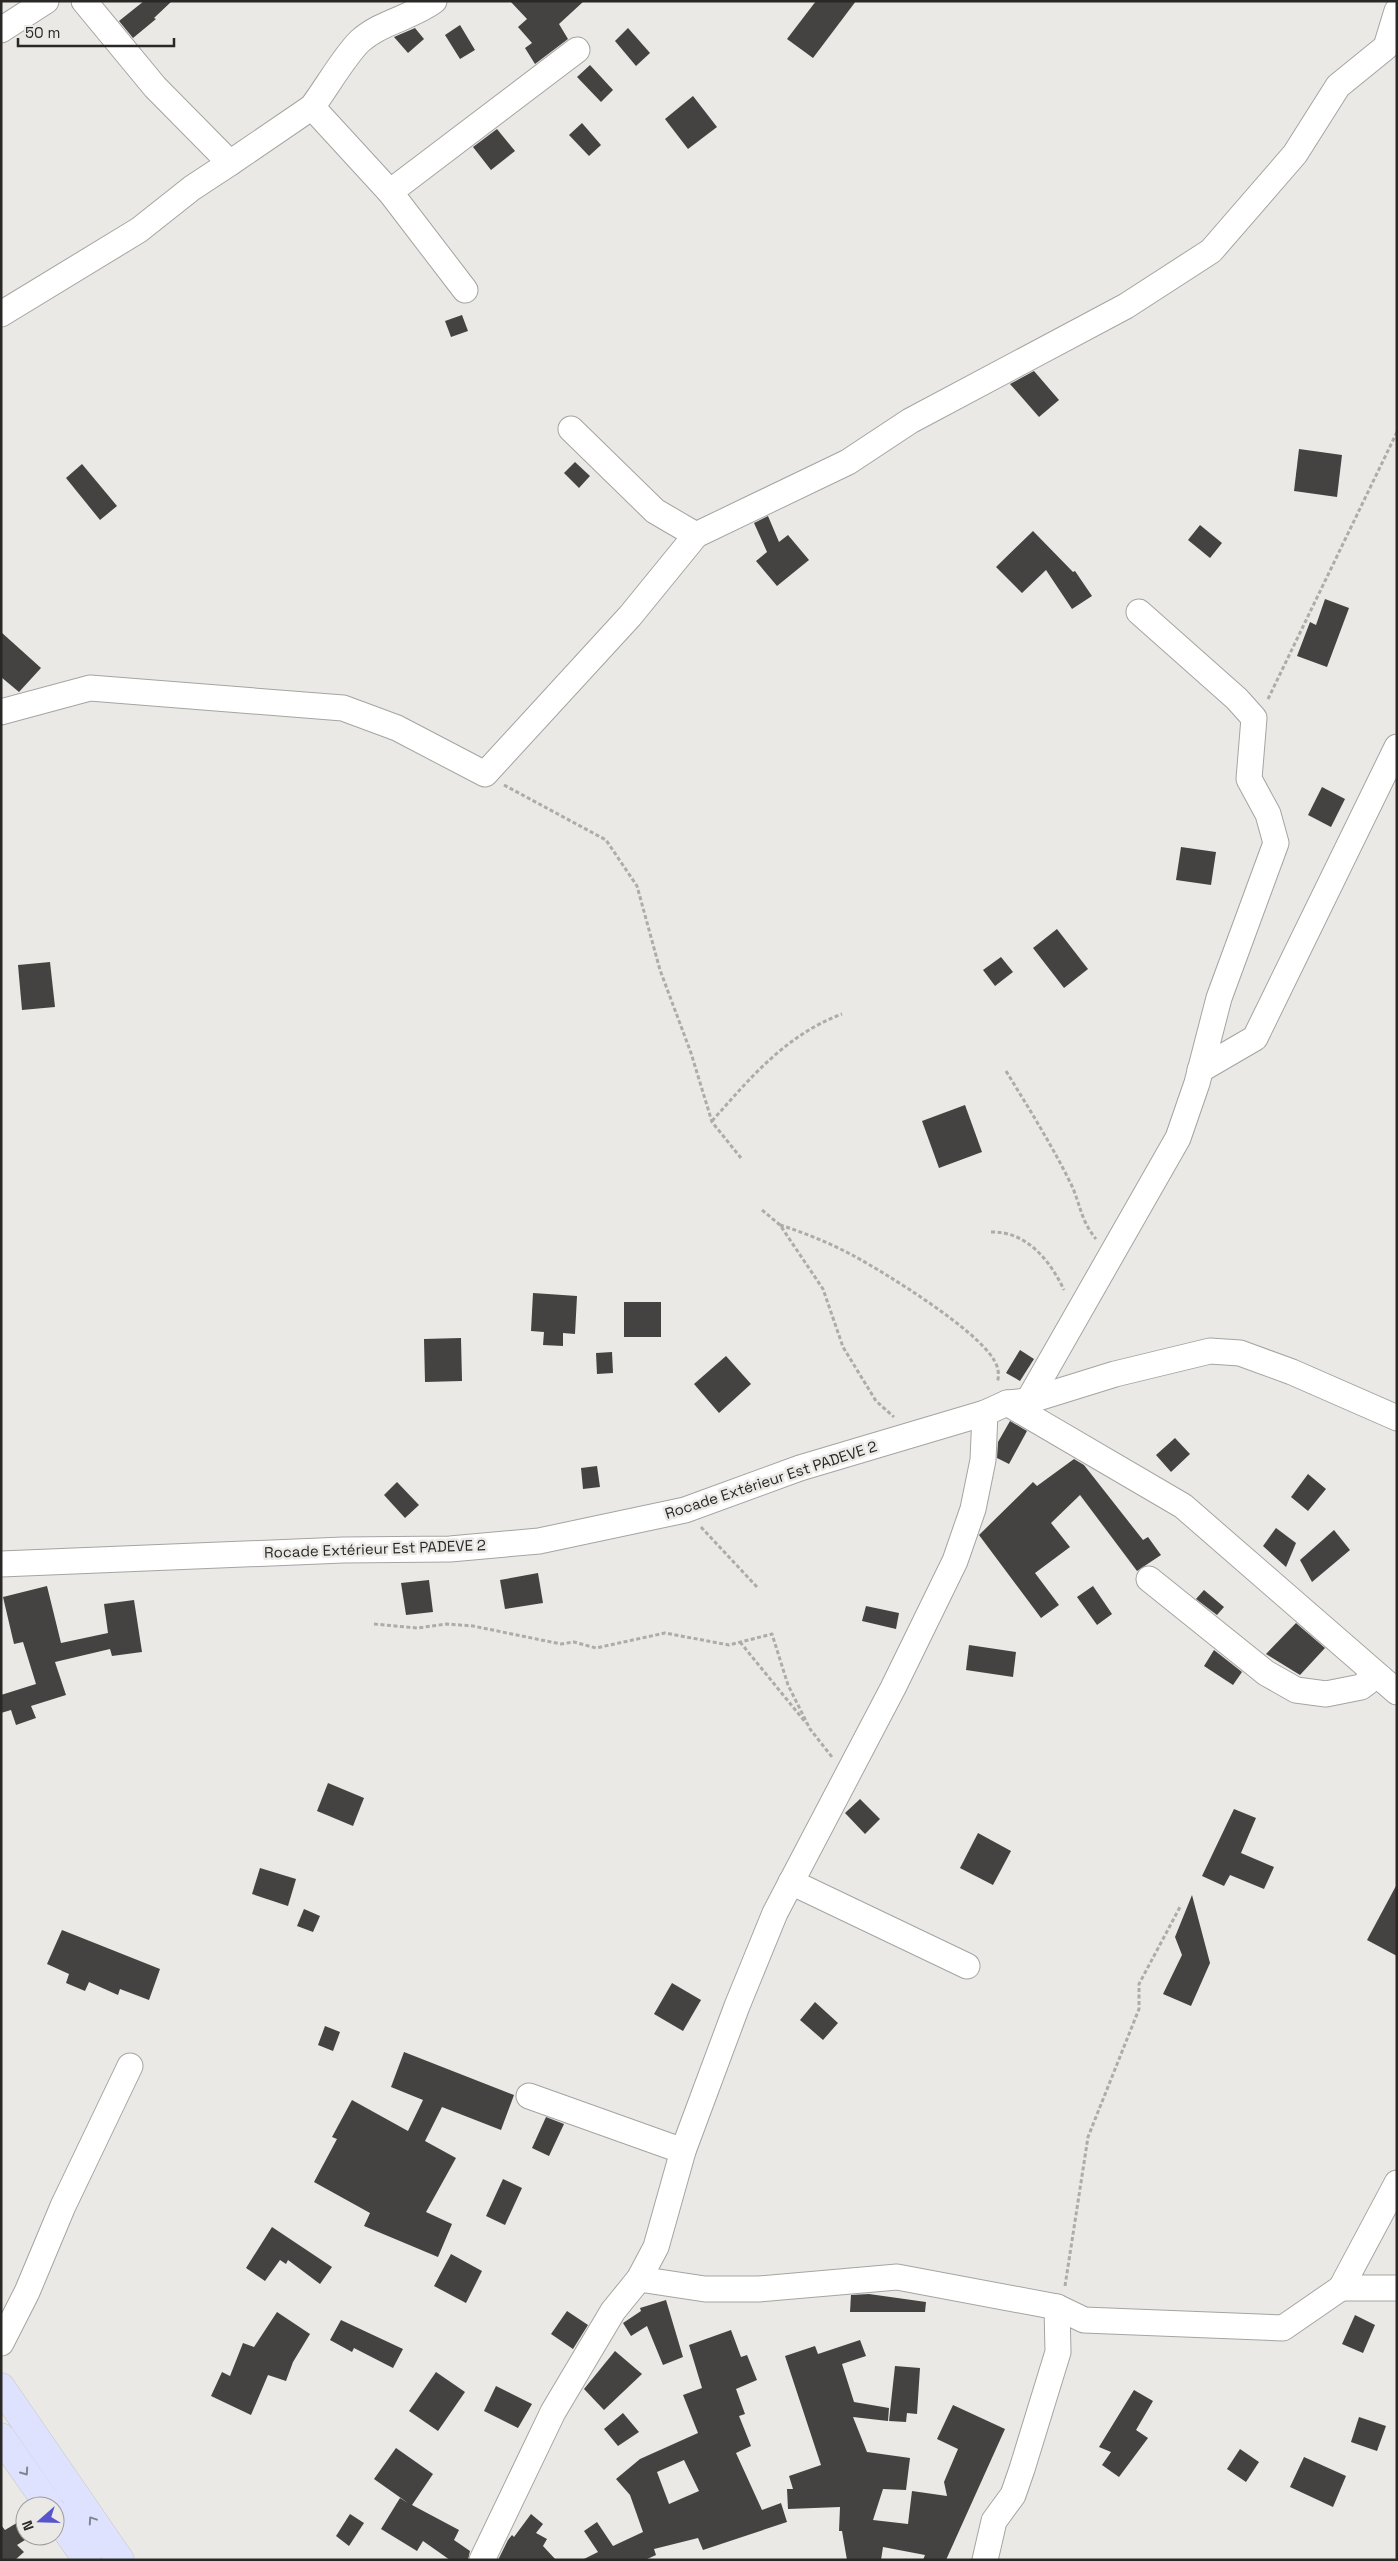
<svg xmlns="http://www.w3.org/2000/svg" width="1398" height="2561" font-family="'Space Grotesk',sans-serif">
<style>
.building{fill:#444341;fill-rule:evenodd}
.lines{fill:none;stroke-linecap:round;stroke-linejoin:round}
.minor-casing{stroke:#a5a4a1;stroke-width:27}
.major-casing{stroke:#c7c7c7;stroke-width:29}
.path{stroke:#adaca9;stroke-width:3;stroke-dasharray:4 2.5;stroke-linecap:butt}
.minor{stroke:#fff;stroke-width:25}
.major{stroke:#dfe2fe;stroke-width:28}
.oneway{stroke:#848592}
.labels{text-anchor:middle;stroke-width:5;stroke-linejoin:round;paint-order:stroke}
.street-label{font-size:15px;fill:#292827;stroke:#eae9e5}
</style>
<rect width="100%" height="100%" fill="#eae9e5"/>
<g class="building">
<path d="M 144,1 L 172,1 L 154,18 L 156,19 L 133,38 L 119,21 Z"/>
<path d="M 510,1 L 584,1 L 559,24 L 568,39 L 535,64 L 525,48 L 532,43 L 518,27 L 527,19 Z"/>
<path d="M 816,1 L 856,1 L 813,58 L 787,39 Z"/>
<path d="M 460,25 L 475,50 L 460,59 L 445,35 Z"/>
<path d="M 415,28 L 424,39 L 408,53 L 394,37 Z"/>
<path d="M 628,28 L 650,53 L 636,66 L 615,41 Z"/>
<path d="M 590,65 L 613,90 L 601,102 L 577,77 Z"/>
<path d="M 693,96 L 717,127 L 688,149 L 665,119 Z"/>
<path d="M 582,123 L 601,145 L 589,156 L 569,135 Z"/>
<path d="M 497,129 L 515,151 L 491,170 L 473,147 Z"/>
<path d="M 462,315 L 468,331 L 451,337 L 445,321 Z"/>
<path d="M 1034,371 L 1059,400 L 1039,417 L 1010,384 Z"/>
<path d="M 1299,449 L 1342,455 L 1337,497 L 1294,491 Z"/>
<path d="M 575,462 L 590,476 L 579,488 L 564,473 Z"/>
<path d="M 82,464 L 117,506 L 100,520 L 66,478 Z"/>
<path d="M 768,516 L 779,542 L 788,535 L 809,560 L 777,586 L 756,561 L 767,552 L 754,523 Z"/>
<path d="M 1200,525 L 1222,543 L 1210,558 L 1188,540 Z"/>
<path d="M 1033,531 L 1073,572 L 1075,571 L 1092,596 L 1072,609 L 1046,570 L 1022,593 L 996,567 Z"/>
<path d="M 1325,599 L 1349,608 L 1327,667 L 1297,656 L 1310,622 L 1316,625 Z"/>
<path d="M 1,632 L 41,668 L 19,692 L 1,677 Z"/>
<path d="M 1322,787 L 1345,799 L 1331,827 L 1308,815 Z"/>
<path d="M 1181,847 L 1216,852 L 1211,885 L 1176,880 Z"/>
<path d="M 1057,929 L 1088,969 L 1064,988 L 1033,948 Z"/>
<path d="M 1001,957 L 1013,972 L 995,986 L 983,970 Z"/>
<path d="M 50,962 L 55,1007 L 22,1010 L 18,965 Z"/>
<path d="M 965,1105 L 982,1152 L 939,1168 L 922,1121 Z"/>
<path d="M 533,1293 L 577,1296 L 575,1334 L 563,1333 L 563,1346 L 543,1345 L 544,1332 L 531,1331 Z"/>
<rect x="624" y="1302" width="37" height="35"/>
<path d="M 461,1338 L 462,1381 L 425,1382 L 424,1339 Z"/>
<path d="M 1020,1350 L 1034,1359 L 1020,1381 L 1006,1373 Z"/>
<path d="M 612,1352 L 613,1373 L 597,1374 L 596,1353 Z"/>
<path d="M 726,1356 L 751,1384 L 719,1413 L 694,1384 Z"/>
<path d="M 1010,1421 L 1027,1431 L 1009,1464 L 997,1458 L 998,1442 Z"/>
<path d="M 1175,1438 L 1190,1454 L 1171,1472 L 1156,1455 Z"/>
<path d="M 1074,1459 L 1084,1465 L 1143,1540 L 1148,1537 L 1161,1555 L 1137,1571 L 1080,1495 L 1051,1523 L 1070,1547 L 1035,1573 L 1059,1605 L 1041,1618 L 979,1535 L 1033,1482 L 1037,1486 Z"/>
<path d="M 597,1466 L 600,1487 L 583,1489 L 581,1468 Z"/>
<path d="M 1308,1474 L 1326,1489 L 1308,1511 L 1291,1497 Z"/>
<path d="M 397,1482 L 419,1505 L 405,1518 L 384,1495 Z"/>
<path d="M 1276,1528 L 1296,1543 L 1286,1567 L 1263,1546 Z"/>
<path d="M 1334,1530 L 1350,1550 L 1312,1582 L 1300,1560 Z"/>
<path d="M 538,1573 L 543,1603 L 505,1609 L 500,1580 Z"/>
<path d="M 429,1580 L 433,1612 L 406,1615 L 401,1583 Z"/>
<path d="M 47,1586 L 61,1643 L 108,1633 L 104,1604 L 134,1600 L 142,1652 L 112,1656 L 110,1649 L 55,1662 L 66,1695 L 31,1706 L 36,1718 L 16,1725 L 11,1710 L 1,1713 L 1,1695 L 36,1684 L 23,1642 L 14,1644 L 3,1597 Z"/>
<path d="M 1093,1586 L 1112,1614 L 1097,1625 L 1077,1597 Z"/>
<path d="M 1204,1590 L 1224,1607 L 1217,1615 L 1196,1599 Z"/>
<path d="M 866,1606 L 899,1613 L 896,1629 L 862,1621 Z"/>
<path d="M 1296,1623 L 1325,1648 L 1300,1675 L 1266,1654 Z"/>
<path d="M 969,1645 L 1016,1652 L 1013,1677 L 966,1670 Z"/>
<path d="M 1214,1650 L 1242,1672 L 1233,1685 L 1204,1666 Z"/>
<path d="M 328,1783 L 364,1798 L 353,1826 L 317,1811 Z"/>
<path d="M 860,1799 L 880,1819 L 865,1834 L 845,1813 Z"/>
<path d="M 1234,1809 L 1256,1818 L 1241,1853 L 1274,1867 L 1264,1889 L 1230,1875 L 1224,1886 L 1202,1876 Z"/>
<path d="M 978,1833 L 1011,1851 L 993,1885 L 960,1868 Z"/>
<path d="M 260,1868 L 296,1879 L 288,1906 L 252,1894 Z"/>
<path d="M 1397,1884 L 1397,1956 L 1367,1940 Z"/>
<path d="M 1192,1895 L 1210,1963 L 1191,2006 L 1163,1994 L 1182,1955 L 1175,1937 Z"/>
<path d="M 304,1909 L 320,1916 L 313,1932 L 297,1926 Z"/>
<path d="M 62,1930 L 160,1969 L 149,2000 L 120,1989 L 118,1995 L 89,1982 L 85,1991 L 66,1983 L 69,1974 L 47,1964 Z"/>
<path d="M 672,1983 L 701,2000 L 683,2031 L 654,2014 Z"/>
<path d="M 815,2002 L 838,2023 L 823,2040 L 800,2020 Z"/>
<path d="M 325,2026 L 340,2032 L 333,2051 L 318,2045 Z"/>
<path d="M 404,2052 L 514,2095 L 501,2130 L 442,2107 L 425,2141 L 456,2158 L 426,2212 L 452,2224 L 438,2257 L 364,2226 L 370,2213 L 314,2182 L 337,2139 L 332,2137 L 352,2100 L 408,2131 L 423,2100 L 391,2087 Z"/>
<path d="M 546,2117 L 564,2124 L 549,2156 L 532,2148 Z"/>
<path d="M 503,2179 L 522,2188 L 505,2225 L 486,2216 Z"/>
<path d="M 272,2227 L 332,2267 L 320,2284 L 288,2260 L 286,2264 L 280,2260 L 265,2281 L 246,2268 Z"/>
<path d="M 451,2254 L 482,2271 L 466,2303 L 434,2286 Z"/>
<path d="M 869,2294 L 926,2302 L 925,2312 L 850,2312 L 851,2295 Z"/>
<path d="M 666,2300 L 683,2357 L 663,2365 L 647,2326 L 631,2336 L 623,2323 L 641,2311 L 640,2308 Z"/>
<path d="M 567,2311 L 588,2325 L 573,2349 L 551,2334 Z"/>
<path d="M 277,2312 L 310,2334 L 293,2362 L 286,2381 L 268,2375 L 251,2415 L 211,2396 L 222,2372 L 230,2376 L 243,2343 L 254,2347 Z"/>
<path d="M 1355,2315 L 1375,2325 L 1363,2353 L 1342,2344 Z"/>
<path d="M 341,2320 L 403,2349 L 393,2368 L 354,2348 L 352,2352 L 330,2340 Z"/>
<path d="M 731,2330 L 741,2357 L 747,2355 L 757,2380 L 736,2389 L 745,2414 L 739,2416 L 751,2446 L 736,2453 L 762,2510 L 781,2503 L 787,2522 L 703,2550 L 698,2538 L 654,2549 L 656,2555 L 645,2560 L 582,2560 L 598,2552 L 584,2531 L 597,2522 L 613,2546 L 643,2532 L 630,2495 L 616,2479 L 640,2459 L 698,2433 L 683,2395 L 702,2388 L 689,2345 ZM 684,2460 L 699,2491 L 669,2504 L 657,2472 Z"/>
<path d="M 860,2340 L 866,2356 L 842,2364 L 854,2402 L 889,2408 L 888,2421 L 853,2417 L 867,2452 L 910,2458 L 906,2490 L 883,2489 L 873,2520 L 908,2524 L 912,2491 L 947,2496 L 944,2482 L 958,2449 L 937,2439 L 953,2405 L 1005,2429 L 946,2560 L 923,2560 L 925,2555 L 883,2547 L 881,2560 L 847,2560 L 842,2531 L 839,2531 L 840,2507 L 788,2509 L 787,2489 L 793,2489 L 789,2476 L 821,2465 L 785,2356 L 815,2346 L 818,2354 Z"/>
<path d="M 615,2351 L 642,2374 L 604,2410 L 584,2389 Z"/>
<path d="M 895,2366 L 920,2368 L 917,2414 L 907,2413 L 906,2422 L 889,2421 Z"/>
<path d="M 436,2372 L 465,2392 L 438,2431 L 409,2411 Z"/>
<path d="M 496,2386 L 532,2404 L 518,2428 L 484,2411 Z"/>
<path d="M 1134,2390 L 1153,2401 L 1136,2430 L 1148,2438 L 1119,2477 L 1102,2465 L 1111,2452 L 1099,2447 Z"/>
<path d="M 623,2413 L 639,2432 L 618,2446 L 604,2429 Z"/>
<path d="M 1359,2417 L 1386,2426 L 1377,2451 L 1351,2442 Z"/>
<path d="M 396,2448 L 433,2474 L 412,2505 L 459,2530 L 454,2540 L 470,2551 L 468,2560 L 450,2560 L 423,2541 L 417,2551 L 381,2529 L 400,2498 L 408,2503 L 374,2479 Z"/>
<path d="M 1240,2449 L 1259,2462 L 1246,2482 L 1227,2469 Z"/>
<path d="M 1304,2457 L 1346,2476 L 1333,2507 L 1290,2487 Z"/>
<path d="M 350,2514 L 364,2523 L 349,2546 L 336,2536 Z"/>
<path d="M 531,2514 L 543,2524 L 536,2533 L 547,2539 L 543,2546 L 556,2560 L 498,2560 L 508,2540 L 512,2535 L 514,2537 Z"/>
<path d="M 25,2518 L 25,2540 L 17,2545 L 24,2552 L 15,2560 L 1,2560 L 1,2525 L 5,2530 Z"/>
</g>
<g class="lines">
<g class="minor-casing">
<g id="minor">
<path d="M 1,30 L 46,1"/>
<path d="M 312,107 C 325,90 345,55 360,41 C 381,22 411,18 434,1"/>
<path d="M 230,163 L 312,107 L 390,192 L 465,290"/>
<path d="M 390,192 L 577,50"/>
<path d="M 1,314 L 139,230 L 192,188 L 230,163 L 155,87 L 84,1"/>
<path d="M 571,429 L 655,511 L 696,535"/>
<path d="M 1,712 L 90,688 L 343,708 L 397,728 L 485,774 L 630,616 L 696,535 L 848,462 L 910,421 L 1126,306 L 1211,251 L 1295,154 L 1338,86 L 1386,47 L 1397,11"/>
<path d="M 1200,1070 L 1255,1038 L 1397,747"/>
<path d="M 1028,1401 L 1178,1138 L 1197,1083 L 1219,998 L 1276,843 L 1268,814 L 1249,779 L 1254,718 L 1237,699 L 1139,612"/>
<path d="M 1007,1403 L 1183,1506 L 1397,1692"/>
<path d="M 1,1564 L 343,1550 L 450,1549 L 539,1541 L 685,1510 L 800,1468 L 985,1413 L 1007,1403 L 1028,1401 L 1115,1374 L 1210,1351 L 1240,1353 L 1292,1372 L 1397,1418"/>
<path d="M 1149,1579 L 1266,1673 L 1296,1690 L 1326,1694 L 1361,1687 L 1377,1675"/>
<path d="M 791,1882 L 967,1966"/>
<path d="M 529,2096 L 683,2151"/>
<path d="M 1397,2183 L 1341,2288 L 1397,2288"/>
<path d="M 639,2279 L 705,2289 L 759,2289 L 897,2277 L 1057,2307 L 1084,2320 L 1283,2328 L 1341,2288"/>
<path d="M 1,2343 L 27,2292 L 63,2206 L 130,2066"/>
<path d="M 482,2560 L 553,2412 L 613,2311 L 639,2279 L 656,2247 L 683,2151 L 737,2006 L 775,1913 L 893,1688 L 955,1561 L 973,1509 L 983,1460 L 985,1413"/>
<path d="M 985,2560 L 994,2521 L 1013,2495 L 1022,2469 L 1058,2352 L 1057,2307"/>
</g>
</g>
<g class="major-casing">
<g id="major">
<path d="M 1,2387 L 120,2560"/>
<path d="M 1,2437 L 49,2506"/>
<path d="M 55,2514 L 87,2560"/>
</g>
</g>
<g class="path">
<path d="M 1268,699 L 1397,432"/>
<path d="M 504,785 L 606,840 L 637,886 L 660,970 L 691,1053 L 712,1122 L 741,1158"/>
<path d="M 1006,1071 C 1028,1107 1050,1142 1069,1180 C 1081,1203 1079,1218 1096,1239"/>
<path d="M 712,1121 C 751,1077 786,1035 842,1014"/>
<path d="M 762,1210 L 780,1225 L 823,1289 L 843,1347 L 876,1401 L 894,1417"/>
<path d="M 780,1225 C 805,1233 830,1243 854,1256 C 887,1274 976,1329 994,1360 C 998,1366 1000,1376 997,1382"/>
<path d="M 991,1232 C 1026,1231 1050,1260 1064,1290"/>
<path d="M 701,1527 L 757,1587"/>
<path d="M 374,1624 L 417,1628 L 447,1624 L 473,1626 L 561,1644 L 574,1642 L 596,1648 L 665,1633 L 729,1645 L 772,1634 L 788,1685 L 810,1729 L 832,1757"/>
<path d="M 740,1642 L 806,1723"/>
<path d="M 1065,2286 L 1088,2137 L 1139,2009 L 1139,1984 L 1180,1907"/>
</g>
<use href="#minor" class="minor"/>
<use href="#major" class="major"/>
</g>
<defs><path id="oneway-chevron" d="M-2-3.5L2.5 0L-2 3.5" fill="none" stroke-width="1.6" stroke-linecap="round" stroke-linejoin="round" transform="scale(1.25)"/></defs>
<g class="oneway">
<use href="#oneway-chevron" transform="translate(25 2472) rotate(55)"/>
<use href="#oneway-chevron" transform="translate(92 2520) rotate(-124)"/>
</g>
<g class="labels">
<g class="street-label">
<text transform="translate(771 1480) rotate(-18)" y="5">Rocade Extérieur Est PADEVE 2</text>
<text transform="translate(375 1549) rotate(-2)" y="5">Rocade Extérieur Est PADEVE 2</text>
</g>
</g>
<rect width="1398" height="2561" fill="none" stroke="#292827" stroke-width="5"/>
<g transform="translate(40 2521) rotate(250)"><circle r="24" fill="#eae9e5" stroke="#9d9c99"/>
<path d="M0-4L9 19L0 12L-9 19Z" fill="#5854cc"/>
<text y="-8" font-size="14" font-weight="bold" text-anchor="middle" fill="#292827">N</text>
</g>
<path d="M18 38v8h156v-8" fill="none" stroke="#292827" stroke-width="2.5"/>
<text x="25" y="38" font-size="15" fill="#292827" stroke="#eae9e5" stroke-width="4" paint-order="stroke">50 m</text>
</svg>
